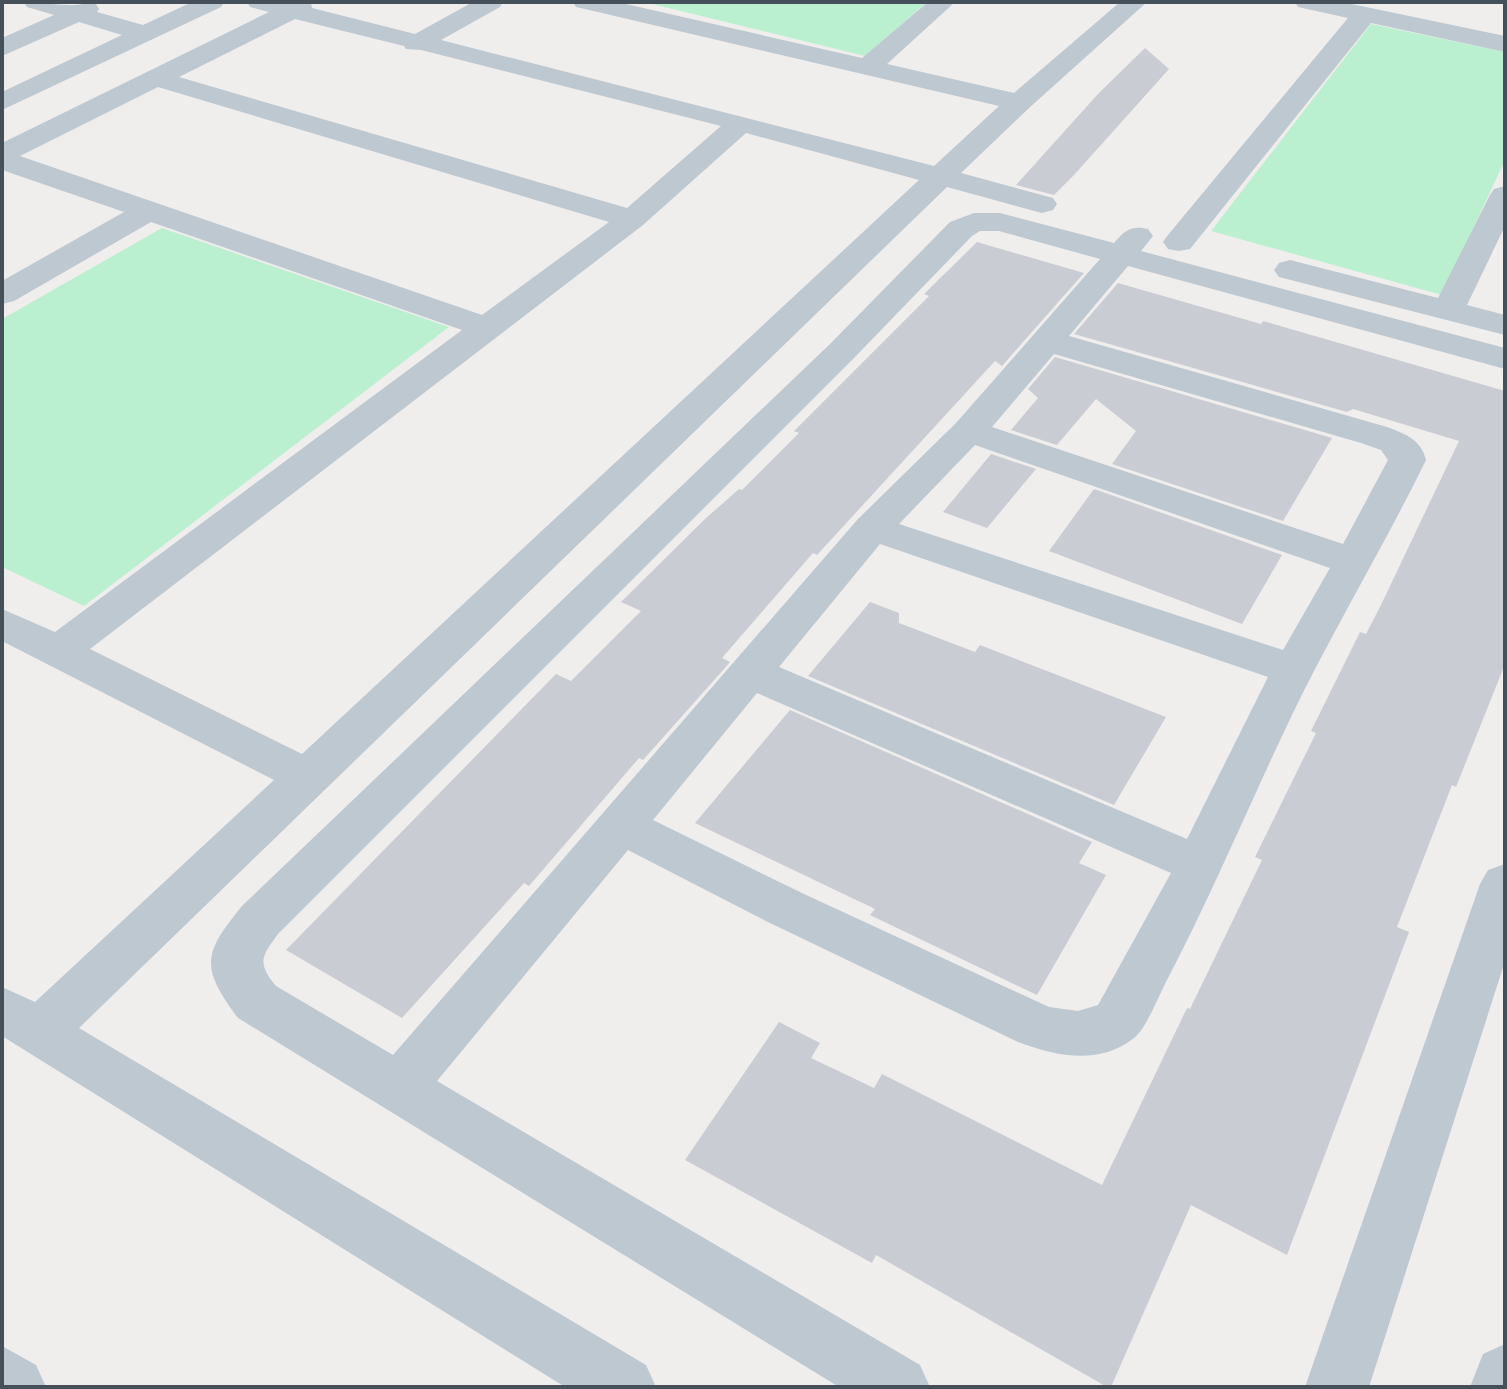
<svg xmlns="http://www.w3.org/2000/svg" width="1507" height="1389" font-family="'Source Sans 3',sans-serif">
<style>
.green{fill:#baf0d0}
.building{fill:#caccd3}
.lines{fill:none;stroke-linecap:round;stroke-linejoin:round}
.street{fill:#bdc8d0;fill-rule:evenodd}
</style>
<rect width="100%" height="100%" fill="#f0eded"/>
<g class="green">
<path d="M 644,2 L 927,2 L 865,56 Z"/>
<path d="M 1371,24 L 1505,52 L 1505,160 L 1442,295 L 1211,231 Z"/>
<path d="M 162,228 L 449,327 L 84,606 L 2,567 L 2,319 Z"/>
</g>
<g class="building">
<path d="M 1145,48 L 1169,69 L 1074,175 L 1054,195 L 1016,185 L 1098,94 Z"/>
<path d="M 977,242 L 1084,273 L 1002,366 L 995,361 L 817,555 L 813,553 L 722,658 L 730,662 L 724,669 L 643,760 L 639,758 L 529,886 L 524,883 L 402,1018 L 286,950 L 556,674 L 571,681 L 641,611 L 621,602 L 705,519 L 739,489 L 742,490 L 799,433 L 794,431 L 929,296 L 924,294 Z"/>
<path d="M 1118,283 L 1261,324 L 1263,321 L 1505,391 L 1505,664 L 1456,787 L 1452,785 L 1397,927 L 1409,932 L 1287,1255 L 1191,1205 L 1111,1387 L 1107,1387 L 876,1255 L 872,1263 L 685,1160 L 779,1022 L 820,1043 L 811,1058 L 874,1088 L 882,1074 L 1102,1185 L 1187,1008 L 1190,1009 L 1262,860 L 1255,857 L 1316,733 L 1311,731 L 1360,632 L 1366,634 L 1381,605 L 1459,441 L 1353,409 L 1347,412 L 1074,334 Z"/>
<path d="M 1055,357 L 1332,438 L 1283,521 L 1112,464 L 1136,431 L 1096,399 L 1057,445 L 1011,430 L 1038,398 L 1028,389 Z"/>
<path d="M 991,454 L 1036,469 L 987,528 L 943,512 Z"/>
<path d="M 1094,489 L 1282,555 L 1242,624 L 1049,551 Z"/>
<path d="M 870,602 L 899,613 L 899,623 L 975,652 L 980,645 L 1166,717 L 1114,805 L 808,676 Z"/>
<path d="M 790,710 L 1092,842 L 1079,863 L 1106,875 L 1037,995 L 870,915 L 875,909 L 695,823 Z"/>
</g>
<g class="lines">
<g class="street">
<path d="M 24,2 C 38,2 66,6 76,5 C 84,4 87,2 96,4 L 99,9 L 97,12 L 143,25 L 192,2 L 224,2 L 221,7 L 2,110 L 2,92 L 122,35 L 79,22 L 2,56 L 2,38 L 54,15 L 27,7 Z"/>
<path d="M 247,2 L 311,2 L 312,8 L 415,34 L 473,2 L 503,2 L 500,7 L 441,40 L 934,166 L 999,106 L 585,9 L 576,7 L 573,2 L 617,2 L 862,58 L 928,2 L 955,2 L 887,64 L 1014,93 L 1120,2 L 1147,2 L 1029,108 L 961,173 L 1053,198 L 1057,204 L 1053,210 L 1042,213 L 947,187 L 79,1028 L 646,1365 L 656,1387 L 565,1387 L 2,1036 L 2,987 L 35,1002 L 274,780 L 2,641 L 2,609 L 55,632 L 462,330 L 151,222 L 14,301 L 2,304 L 2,281 L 124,212 L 2,170 L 2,143 L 269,12 L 250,7 ZM 295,19 L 404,46 L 406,49 L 421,50 L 721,126 L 627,208 L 179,77 ZM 158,87 L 609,222 L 482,315 L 20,156 ZM 746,133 L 919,180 L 302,754 L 90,649 L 643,225 Z"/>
<path d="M 1295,2 L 1342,2 L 1505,36 L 1505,52 L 1371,23 L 1190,249 L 1179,251 L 1168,249 L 1163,242 L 1168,235 L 1348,18 L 1298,7 Z"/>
<path d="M 1505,186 L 1505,226 L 1467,305 L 1505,315 L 1505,335 L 1279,277 L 1274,270 L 1279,263 L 1290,260 L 1438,298 L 1490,195 L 1494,189 Z"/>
<path d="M 974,213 L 1000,213 L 1114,243 C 1125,230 1131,225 1148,229 L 1153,236 L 1141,251 L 1505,348 L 1505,369 L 1128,266 L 1069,336 L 1387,427 C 1405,434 1421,439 1426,460 C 1383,548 1333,630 1291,717 C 1249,805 1212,894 1167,980 C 1159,995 1146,1029 1134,1038 C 1099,1066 1056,1056 1018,1042 L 768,922 L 628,850 L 437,1081 L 920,1365 L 930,1387 L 839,1387 L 238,1018 C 200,967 203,954 242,906 L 830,344 L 950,222 ZM 980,231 L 999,231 L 1100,259 L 956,423 L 858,519 L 393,1055 L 276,986 C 257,963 261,957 278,934 L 854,358 L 972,236 ZM 1054,354 L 1361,443 L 1381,450 L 1388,460 L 1343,544 L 992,427 ZM 975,445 L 1330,568 L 1283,650 L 899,524 ZM 880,544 L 1268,677 L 1187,839 L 779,667 ZM 757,693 L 1171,873 L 1098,1005 L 1078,1011 L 1049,1007 L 804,894 L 653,820 Z"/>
<path d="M 1505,864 L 1505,961 L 1369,1387 L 1305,1387 L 1480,884 L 1488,870 Z"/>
<path d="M 1505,1344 L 1505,1387 L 1470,1387 L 1483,1354 Z"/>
<path d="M 2,1346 L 36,1365 L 46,1387 L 2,1387 Z"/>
</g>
</g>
<rect width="1507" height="1389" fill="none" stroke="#45505b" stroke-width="8"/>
</svg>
